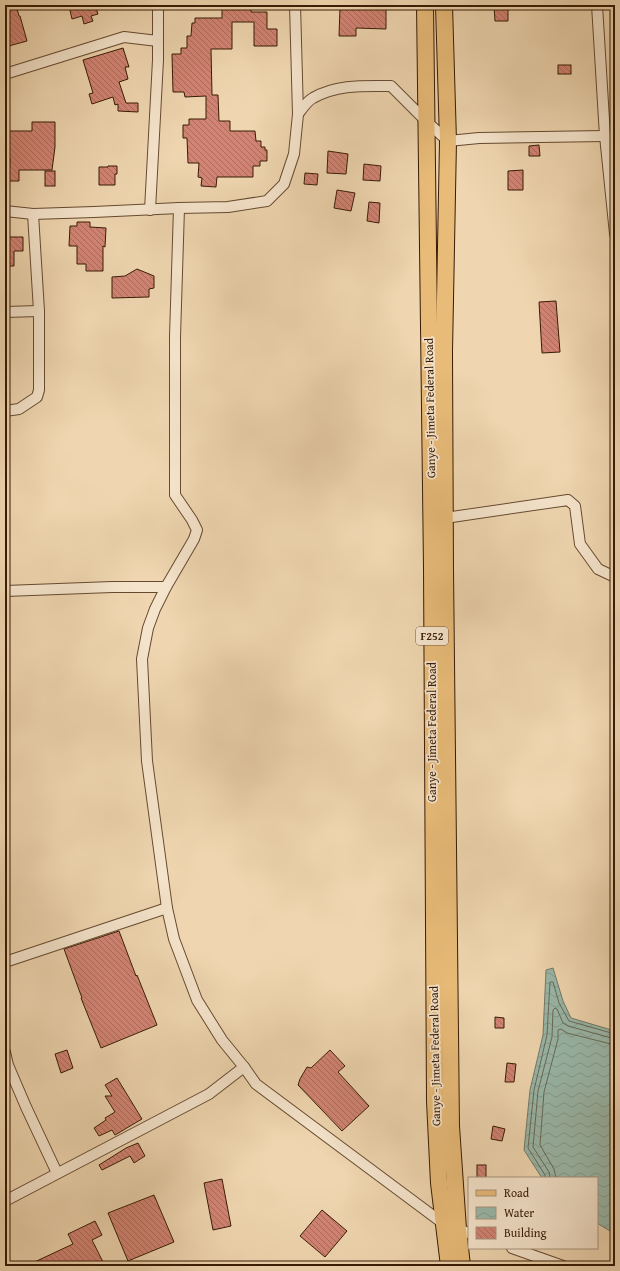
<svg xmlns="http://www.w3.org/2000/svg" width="620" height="1271" font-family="'Gentium Book Plus',serif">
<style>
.water{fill:url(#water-waves);stroke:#737a69}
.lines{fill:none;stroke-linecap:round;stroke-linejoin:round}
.shore{stroke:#696a58;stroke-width:1}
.building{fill:url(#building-back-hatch);stroke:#381b05}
.minor-casing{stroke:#664a30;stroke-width:12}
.primary-casing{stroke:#381b05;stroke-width:18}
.minor{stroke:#f5e4cc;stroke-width:10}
.primary{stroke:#e8bb78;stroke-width:16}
.labels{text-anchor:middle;stroke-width:3.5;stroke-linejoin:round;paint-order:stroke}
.shield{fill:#f5e4cc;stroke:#715741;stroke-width:1}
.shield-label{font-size:11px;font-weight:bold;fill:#381b05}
.street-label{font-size:12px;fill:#381b05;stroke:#f5e4cc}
</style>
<defs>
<pattern id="water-waves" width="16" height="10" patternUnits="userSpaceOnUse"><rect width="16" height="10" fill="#9ab9ab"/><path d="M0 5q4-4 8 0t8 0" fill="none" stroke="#859e92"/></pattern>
<pattern id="building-back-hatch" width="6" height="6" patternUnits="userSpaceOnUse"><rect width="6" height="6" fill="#d28474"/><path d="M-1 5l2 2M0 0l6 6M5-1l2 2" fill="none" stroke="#ab6b5d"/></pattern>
</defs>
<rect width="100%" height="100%" fill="#efd6b0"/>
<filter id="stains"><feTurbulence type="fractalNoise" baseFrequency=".005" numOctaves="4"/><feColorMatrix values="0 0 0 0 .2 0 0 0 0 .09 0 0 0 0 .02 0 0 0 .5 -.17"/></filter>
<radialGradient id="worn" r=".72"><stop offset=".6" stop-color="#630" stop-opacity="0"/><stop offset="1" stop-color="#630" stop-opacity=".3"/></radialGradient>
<path class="water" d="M 553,968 L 563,1001 L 571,1018 L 615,1031 L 615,1234 L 597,1223 L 597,1178 L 542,1178 L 524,1150 L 530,1090 L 543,1035 L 546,970 Z"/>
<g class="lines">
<g class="shore">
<path d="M 545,1178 L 545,1175 L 528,1148 L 534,1090 L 547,1035 L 550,982 L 553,982 L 559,1003 L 569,1021 L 615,1034"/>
<path d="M 550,1178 L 549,1172 L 533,1147 L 538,1091 L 552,1037 L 553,1010 L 555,1008 L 557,1009 L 563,1023 L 568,1026 L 615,1039"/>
<path d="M 556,1178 L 554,1169 L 540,1145 L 544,1092 L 558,1039 L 558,1030 L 561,1029 L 567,1033 L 615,1045"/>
</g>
</g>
<g class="building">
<path d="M 5,5 L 16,5 L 19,16 L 20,16 L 27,41 L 5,47 Z"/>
<path d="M 73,5 L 95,5 L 98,14 L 91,16 L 93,21 L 84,24 L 82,16 L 72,19 L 69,6 Z"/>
<path d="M 222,5 L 251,5 L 251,12 L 267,12 L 267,29 L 277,29 L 277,46 L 254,46 L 254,22 L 232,22 L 232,49 L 211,49 L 212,95 L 218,95 L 219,121 L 230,121 L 230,131 L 255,131 L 256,141 L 261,141 L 261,147 L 265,147 L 265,150 L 267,150 L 267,161 L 260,161 L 260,166 L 253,166 L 253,177 L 217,177 L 216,187 L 201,186 L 202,178 L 198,177 L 199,163 L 188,163 L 187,138 L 183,138 L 183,125 L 189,125 L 189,119 L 206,119 L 206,96 L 185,97 L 184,92 L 173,92 L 172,54 L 181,54 L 181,48 L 187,48 L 187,36 L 191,36 L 192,23 L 195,23 L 195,18 L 222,18 Z"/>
<path d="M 364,5 L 386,6 L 386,29 L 356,28 L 356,36 L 339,36 L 340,8 L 364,8 Z"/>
<path d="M 499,5 L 508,5 L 508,21 L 495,21 L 494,6 L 499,6 Z"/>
<path d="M 123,48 L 129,67 L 125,67 L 128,79 L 119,82 L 126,103 L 138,103 L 138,112 L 118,111 L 118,104 L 115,105 L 113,97 L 92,104 L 89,94 L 93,93 L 83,60 Z"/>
<rect x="558" y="65" width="13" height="9"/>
<path d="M 32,122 L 55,122 L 55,147 L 52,170 L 19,170 L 19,181 L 9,181 L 10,158 L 5,158 L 5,131 L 32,131 Z"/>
<path d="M 539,145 L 540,156 L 529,156 L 529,146 Z"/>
<path d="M 328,151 L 348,154 L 346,174 L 327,173 Z"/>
<path d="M 364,164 L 381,166 L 380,181 L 363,180 Z"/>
<path d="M 108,166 L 117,166 L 117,174 L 115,174 L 115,185 L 99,185 L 99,167 L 108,167 Z"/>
<path d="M 523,170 L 523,190 L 508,190 L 508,171 Z"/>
<rect x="45" y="171" width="10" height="15"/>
<path d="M 305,173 L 318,174 L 317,185 L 304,184 Z"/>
<path d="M 337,190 L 355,193 L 351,211 L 334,208 Z"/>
<path d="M 369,202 L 380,203 L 379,223 L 367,221 Z"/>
<path d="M 77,222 L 90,222 L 90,227 L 106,228 L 105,247 L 103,246 L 103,271 L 86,271 L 86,264 L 77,264 L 77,246 L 69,246 L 70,226 L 77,226 Z"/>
<path d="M 5,237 L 23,237 L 23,251 L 14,251 L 14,266 L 5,266 Z"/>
<path d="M 137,269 L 154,276 L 154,288 L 149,289 L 149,297 L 112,298 L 112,277 L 125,276 Z"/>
<path d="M 556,301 L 560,352 L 542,353 L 539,302 Z"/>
<path d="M 119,931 L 136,976 L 137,975 L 157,1025 L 101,1048 L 81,998 L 82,998 L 64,949 Z"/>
<path d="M 495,1017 L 504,1018 L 504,1028 L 495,1028 Z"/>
<path d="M 67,1050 L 73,1068 L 61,1073 L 55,1054 Z"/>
<path d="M 330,1050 L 345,1066 L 338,1072 L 369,1106 L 342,1131 L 298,1085 L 300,1079 L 307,1067 L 311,1068 Z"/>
<path d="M 507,1063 L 516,1064 L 514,1082 L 505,1082 Z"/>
<path d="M 117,1078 L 142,1119 L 115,1135 L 112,1130 L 99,1136 L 94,1128 L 106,1120 L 105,1118 L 115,1112 L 105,1096 L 112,1096 L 105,1085 Z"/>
<path d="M 493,1126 L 505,1129 L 502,1141 L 491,1139 Z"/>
<path d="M 138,1143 L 145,1156 L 134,1163 L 130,1156 L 102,1170 L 99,1165 L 126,1148 Z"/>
<rect x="477" y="1165" width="9" height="13"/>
<path d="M 222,1179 L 231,1226 L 213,1230 L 204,1183 Z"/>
<path d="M 154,1195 L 174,1242 L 128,1261 L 108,1213 Z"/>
<path d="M 322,1210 L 347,1231 L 325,1257 L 300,1236 Z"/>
<path d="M 95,1221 L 102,1235 L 92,1240 L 105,1266 L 26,1266 L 73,1244 L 68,1234 Z"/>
</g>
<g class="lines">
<g class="minor-casing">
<g id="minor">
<path d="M 597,5 L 605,136 L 615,234"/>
<path d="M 5,74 L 124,37 L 158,41"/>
<path d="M 298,114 C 302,109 307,101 313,98 C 337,84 365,86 391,86 L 427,122 L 448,141 L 479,138 L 605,136"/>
<path d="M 179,208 L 175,337 L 175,495 L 192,520 L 197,530 L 194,539 L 166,587 L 155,609 L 148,628 L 142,659 L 147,761 L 167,908 L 174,939 L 197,1000 L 222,1040 L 244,1067"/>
<path d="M 150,210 L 158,60 L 158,5"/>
<path d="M 5,211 L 33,214 L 94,212 L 179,208 L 228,207 L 267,201 L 284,184 L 294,154 L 298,114 L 295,5"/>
<path d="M 5,312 L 39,311"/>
<path d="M 5,411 L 19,409 L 37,397 L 39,390 L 39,311 L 33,214"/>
<path d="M 445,518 L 568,500 L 575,506 L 580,544 L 598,569 L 615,577"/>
<path d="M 5,591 L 112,587 L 166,587"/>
<path d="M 5,962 L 167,908"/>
<path d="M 5,1052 L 8,1065 L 26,1107 L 57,1173"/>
<path d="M 5,1201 L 209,1094 L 244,1067 L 256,1084 L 444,1224"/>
<path d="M 458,1229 L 469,1233"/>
<path d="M 512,1248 L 563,1266"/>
</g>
</g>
<g class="primary-casing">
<g id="primary">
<path d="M 425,5 L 432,568 L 435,1101 L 439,1183 L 449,1266"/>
<path d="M 444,5 L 448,141 L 444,352 L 445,569 L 451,1126 L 458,1229 L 462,1266"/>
</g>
</g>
<use href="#minor" class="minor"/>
<use href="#primary" class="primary"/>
</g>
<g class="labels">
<rect class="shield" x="416" y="627" width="32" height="18" rx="3"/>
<g class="shield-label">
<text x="432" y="640">F252</text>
</g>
<g class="street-label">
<text transform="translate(430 408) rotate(-91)" y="4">Ganye - Jimeta Federal Road</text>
<text transform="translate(432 732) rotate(-90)" y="4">Ganye - Jimeta Federal Road</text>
<text transform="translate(435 1056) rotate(-91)" y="4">Ganye - Jimeta Federal Road</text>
</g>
</g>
<rect width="620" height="1271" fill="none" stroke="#efd6b0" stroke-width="20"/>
<rect x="6" y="6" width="608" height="1259" fill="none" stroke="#381b05" stroke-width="2"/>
<rect x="10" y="10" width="600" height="1251" fill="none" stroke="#381b05"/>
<rect x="468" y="1177" width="130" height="72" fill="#f5e4cc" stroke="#a9947c"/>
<rect x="476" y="1190" width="20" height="6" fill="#e8bb78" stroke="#a9947c"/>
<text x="504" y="1197" font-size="12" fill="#381b05">Road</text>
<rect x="476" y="1207" width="20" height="12" fill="url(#water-waves)" stroke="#a9947c"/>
<text x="504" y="1217" font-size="12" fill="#381b05">Water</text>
<rect x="476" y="1227" width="20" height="12" fill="url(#building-back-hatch)" stroke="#a9947c"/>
<text x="504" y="1237" font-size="12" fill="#381b05">Building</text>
<rect width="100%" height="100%" filter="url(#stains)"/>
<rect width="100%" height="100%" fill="url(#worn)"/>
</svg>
